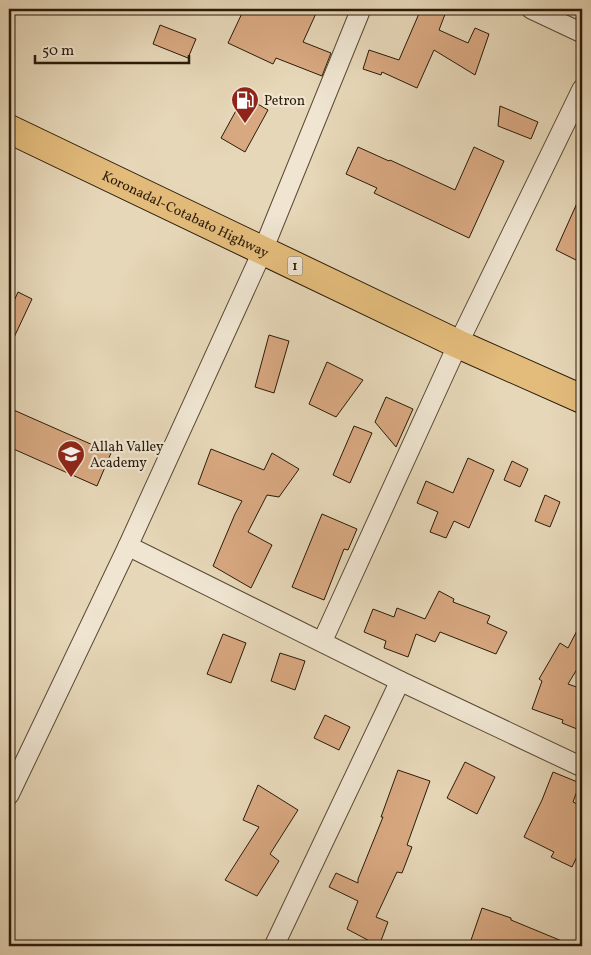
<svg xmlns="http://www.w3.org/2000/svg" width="591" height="955" font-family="Vollkorn,serif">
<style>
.building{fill:#d8a881;stroke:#2a1b09}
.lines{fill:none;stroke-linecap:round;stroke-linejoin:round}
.street-casing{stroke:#594a35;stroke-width:21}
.highway-casing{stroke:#2a1b09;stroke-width:30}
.street{stroke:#efe5d1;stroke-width:19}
.highway{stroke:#e3bc7c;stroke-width:28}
.labels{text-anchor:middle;stroke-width:4.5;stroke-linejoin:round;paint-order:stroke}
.shield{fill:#efe5d1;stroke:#655845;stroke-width:1}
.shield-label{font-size:12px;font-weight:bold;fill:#2a1b09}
.poi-label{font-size:14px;fill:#2a1b09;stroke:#efe5d1;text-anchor:start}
.street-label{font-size:14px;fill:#2a1b09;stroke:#efe5d1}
</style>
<rect width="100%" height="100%" fill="#e6d7b8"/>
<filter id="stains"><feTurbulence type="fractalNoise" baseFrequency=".004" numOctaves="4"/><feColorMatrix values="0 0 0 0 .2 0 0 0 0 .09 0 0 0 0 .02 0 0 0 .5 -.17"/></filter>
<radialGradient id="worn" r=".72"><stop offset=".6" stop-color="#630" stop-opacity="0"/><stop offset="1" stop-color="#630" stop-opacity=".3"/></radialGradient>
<g class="building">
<path d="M 244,9 L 318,9 L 303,42 L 331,53 L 322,76 L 276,58 L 273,64 L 228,43 Z"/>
<path d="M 421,9 L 447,9 L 439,30 L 468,43 L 475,28 L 489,34 L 475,75 L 434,50 L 417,88 L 382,72 L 381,75 L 363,69 L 369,50 L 399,60 Z"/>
<path d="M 160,25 L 196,39 L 188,58 L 153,44 Z"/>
<path d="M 244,96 L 268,110 L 245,152 L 221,138 Z"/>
<path d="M 500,106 L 538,122 L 531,139 L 498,126 Z"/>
<path d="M 358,147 L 389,161 L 390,160 L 455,190 L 474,147 L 504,161 L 469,238 L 374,193 L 377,188 L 346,174 Z"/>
<path d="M 582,192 L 582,263 L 556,250 Z"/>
<path d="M 18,292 L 32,299 L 9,348 L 9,312 Z"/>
<path d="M 269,335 L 289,341 L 274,393 L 255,387 Z"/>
<path d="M 327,362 L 363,380 L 336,417 L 309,404 Z"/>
<path d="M 386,397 L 413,409 L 396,447 L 375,422 Z"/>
<path d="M 9,408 L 111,453 L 97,486 L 9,447 Z"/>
<path d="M 354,426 L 372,433 L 350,483 L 333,475 Z"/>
<path d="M 211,449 L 264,470 L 272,453 L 299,469 L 279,497 L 267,495 L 248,532 L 272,545 L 251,588 L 213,566 L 235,514 L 242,501 L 198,484 Z"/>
<path d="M 468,458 L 494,470 L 469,528 L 454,521 L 446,538 L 430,532 L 438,512 L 417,503 L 426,481 L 453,493 Z"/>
<path d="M 512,461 L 528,469 L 520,487 L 504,480 Z"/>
<path d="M 545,495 L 560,502 L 550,527 L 535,521 Z"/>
<path d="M 322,514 L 357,529 L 348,550 L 344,549 L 324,600 L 292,587 Z"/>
<path d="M 439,591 L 454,599 L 453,602 L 490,616 L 487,623 L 507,632 L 496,654 L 440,632 L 435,642 L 416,634 L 408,657 L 384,648 L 386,641 L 364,632 L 373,609 L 394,617 L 397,608 L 425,619 Z"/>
<path d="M 582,621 L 582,661 L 568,684 L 582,689 L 582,731 L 562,723 L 563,720 L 532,709 L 542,681 L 539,679 L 560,643 L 568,648 Z"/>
<path d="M 223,634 L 246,643 L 231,683 L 207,674 Z"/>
<path d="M 280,653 L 305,661 L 295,690 L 271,681 Z"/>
<path d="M 325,715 L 350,727 L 339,750 L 314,738 Z"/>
<path d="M 465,762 L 495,777 L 477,814 L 447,798 Z"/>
<path d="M 398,770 L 430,781 L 407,845 L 412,847 L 402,873 L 397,872 L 376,917 L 388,922 L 379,946 L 347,929 L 358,901 L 329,887 L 336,873 L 358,883 L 358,879 L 383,817 L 381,817 Z"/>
<path d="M 553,772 L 580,783 L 573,802 L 582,806 L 582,846 L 572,867 L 551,857 L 554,852 L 524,837 L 542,800 Z"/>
<path d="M 258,785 L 298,810 L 270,854 L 279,861 L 257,896 L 225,880 L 259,827 L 243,820 Z"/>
<path d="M 482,908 L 511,918 L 511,920 L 574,946 L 469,946 Z"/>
</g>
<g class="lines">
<g class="street-casing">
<g id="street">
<path d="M 531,9 L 582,33"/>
<path d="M 128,546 L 400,681 L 582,767"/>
<path d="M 322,642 L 458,344 L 582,89"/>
<path d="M 9,795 L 128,546 L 263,250 L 361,9"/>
<path d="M 274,946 L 400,681"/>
</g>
</g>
<g class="highway-casing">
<g id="highway">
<path id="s1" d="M 9,129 L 458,344 L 582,399"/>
</g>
</g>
<use href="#street" class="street"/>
<use href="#highway" class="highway"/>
</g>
<defs>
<g id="fuel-pin" transform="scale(1.4375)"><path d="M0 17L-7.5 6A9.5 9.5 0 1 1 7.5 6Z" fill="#8f2418" stroke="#efe5d1"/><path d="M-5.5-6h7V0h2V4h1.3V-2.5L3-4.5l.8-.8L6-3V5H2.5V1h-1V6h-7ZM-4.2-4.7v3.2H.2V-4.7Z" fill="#fff"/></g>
<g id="school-pin" transform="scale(1.4375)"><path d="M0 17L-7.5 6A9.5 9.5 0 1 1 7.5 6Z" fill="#8f2418" stroke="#efe5d1"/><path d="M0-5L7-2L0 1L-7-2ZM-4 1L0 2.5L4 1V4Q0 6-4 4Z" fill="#fff"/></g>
</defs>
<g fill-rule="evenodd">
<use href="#fuel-pin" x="245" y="100"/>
<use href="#school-pin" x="71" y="454"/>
</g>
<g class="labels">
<rect class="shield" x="287.5" y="256.5" width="15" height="19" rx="4"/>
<g class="shield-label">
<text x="295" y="270">1</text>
</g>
<g class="poi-label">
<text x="264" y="105">Petron</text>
<text x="90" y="451">Allah Valley<tspan x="90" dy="16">Academy</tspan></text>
</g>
<g class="street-label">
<text dy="5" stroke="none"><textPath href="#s1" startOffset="196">Koronadal-Cotabato Highway</textPath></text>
</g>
</g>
<rect width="591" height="955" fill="none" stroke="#e6d7b8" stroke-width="30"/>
<rect x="10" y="10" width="571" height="935" fill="none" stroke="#2a1b09" stroke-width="2.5"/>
<rect x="15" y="15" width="561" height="925" fill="none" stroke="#2a1b09"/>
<path d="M35 55v8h154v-8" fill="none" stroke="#2a1b09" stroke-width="2.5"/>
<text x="42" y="55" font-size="15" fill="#2a1b09" stroke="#efe5d1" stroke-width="4" paint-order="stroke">50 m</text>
<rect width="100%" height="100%" filter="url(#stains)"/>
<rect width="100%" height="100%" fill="url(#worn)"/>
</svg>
